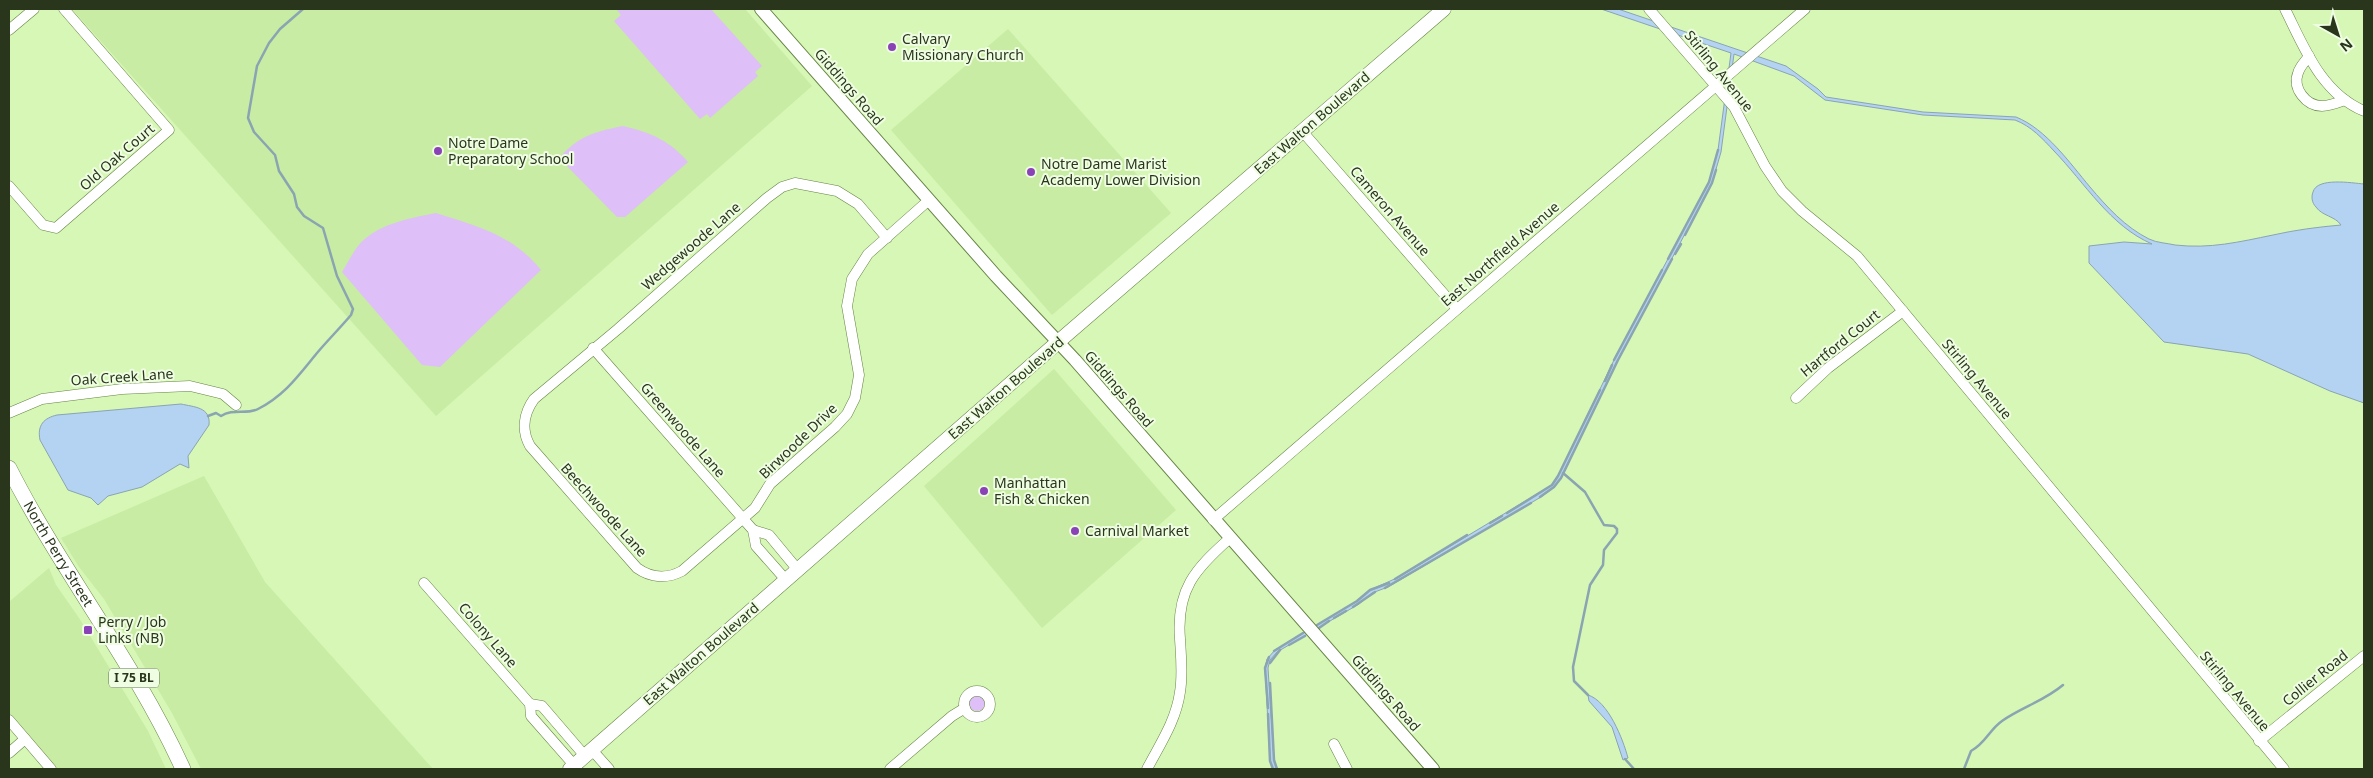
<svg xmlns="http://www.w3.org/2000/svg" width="2373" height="778" font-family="'Noto Sans',sans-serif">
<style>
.built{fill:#c8eca3}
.green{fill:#debff8}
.water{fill:#b4d3f3;stroke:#8aa4b2}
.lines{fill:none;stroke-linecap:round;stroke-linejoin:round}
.stream{stroke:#8aa4b2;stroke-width:2.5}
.minor-casing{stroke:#678346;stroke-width:11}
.tertiary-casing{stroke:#678346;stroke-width:14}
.secondary-casing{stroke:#678346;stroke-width:15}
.primary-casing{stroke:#678346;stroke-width:16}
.minor{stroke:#fff;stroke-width:10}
.tertiary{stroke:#fff;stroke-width:12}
.secondary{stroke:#fff;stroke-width:14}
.primary{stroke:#fff;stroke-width:15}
.poi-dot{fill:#8943b7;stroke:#effde2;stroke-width:2}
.labels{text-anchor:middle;stroke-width:4;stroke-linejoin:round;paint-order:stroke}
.shield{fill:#effde2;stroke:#647257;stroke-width:1}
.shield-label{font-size:12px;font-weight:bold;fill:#29361c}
.poi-label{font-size:14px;fill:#29361c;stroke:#effde2;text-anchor:start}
.street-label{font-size:14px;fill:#29361c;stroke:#effde2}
</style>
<rect width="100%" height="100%" fill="#d6f7b5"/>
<g class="built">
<path d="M 72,9 L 745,9 L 812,86 L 436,416 Z"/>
<path d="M 1008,29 L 1171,213 L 1052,315 L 891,130 Z"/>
<path d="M 1054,369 L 1176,510 L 1042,628 L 924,486 Z"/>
<path d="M 204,476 L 265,582 L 433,769 L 201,769 L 172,713 L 104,599 L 79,567 L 61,538 Z"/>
<path d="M 49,568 L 56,585 L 79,618 L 148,731 L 166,769 L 53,769 L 9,718 L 9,602 Z"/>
</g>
<g class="green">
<path d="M 619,9 L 711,9 L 762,66 L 755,72 L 758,76 L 710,118 L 707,114 L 700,119 L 614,21 L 621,15 L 617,10 Z"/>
<path d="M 623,126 C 650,132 670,141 688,162 L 625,217 L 617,217 L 559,158 C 579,136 593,132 623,126 Z"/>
<path d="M 436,213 C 477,226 513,235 541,270 L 440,367 L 422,365 L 342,272 C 347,264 352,254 358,246 C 376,224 410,218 436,213 Z"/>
<circle cx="977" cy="703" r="8"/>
</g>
<g class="water">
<path d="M 1601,9 L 1618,9 L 1786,66 L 1818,89 L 1826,97 L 1923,112 L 2016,117 C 2046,129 2069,162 2090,187 C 2107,207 2125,227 2149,239 C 2157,243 2167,243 2175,245 C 2210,249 2239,242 2273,235 C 2295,230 2318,227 2341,225 C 2335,216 2322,216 2316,207 C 2312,203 2311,197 2313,192 C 2317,177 2352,183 2364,184 L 2364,403 L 2330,391 L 2248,354 L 2164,342 L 2089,263 L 2089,246 L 2124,242 L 2152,244 C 2110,226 2085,183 2054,151 C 2043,139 2031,126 2015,120 L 1923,115 L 1825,100 L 1794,76 L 1734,54 L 1721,152 L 1712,183 L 1618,360 L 1561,478 L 1554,487 L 1541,497 L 1388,587 L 1372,593 L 1359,604 L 1277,652 L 1270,660 L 1268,668 L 1274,760 L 1277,769 L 1273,769 L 1270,761 L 1265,668 L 1267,659 L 1275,650 L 1357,601 L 1370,590 L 1399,577 L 1552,485 L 1558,476 L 1615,358 L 1709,182 L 1718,150 L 1731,53 Z"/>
<path d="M 181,404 C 194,407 211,407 209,425 L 188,456 L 189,468 L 180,464 L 142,487 L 108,496 L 98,505 L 91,498 L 68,490 L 40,440 C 37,425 44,418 57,415 Z"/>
<path d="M 1588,695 C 1608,701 1623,739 1628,758 L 1623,760 L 1612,727 L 1589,701 Z"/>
</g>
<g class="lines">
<g class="stream">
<path d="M 1685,235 L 1712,183 L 1716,170"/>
<path d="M 1675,254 L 1681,244"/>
<path d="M 1668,259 L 1709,182 L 1718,150"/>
<path d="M 1614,360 L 1662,270"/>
<path d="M 1605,381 L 1612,365"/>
<path d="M 208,416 L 216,413 L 221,416 C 233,408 246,415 258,409 C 285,395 298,376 317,353 C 328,340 340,328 351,315 L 353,309 L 337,276 L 323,228 L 304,216 L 297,207 L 294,194 L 279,171 L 275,155 L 254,132 L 248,118 L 257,66 L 269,43 L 280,29 L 303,9"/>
<path d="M 1563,473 L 1585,492 L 1604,525 L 1614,526 L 1617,529 L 1617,533 L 1604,550 L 1603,565 L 1590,585 L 1573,667 L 1574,681 L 1588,695"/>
<path d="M 1540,497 L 1554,487 L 1561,478 L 1618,360 L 1672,259"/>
<path d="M 1507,513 L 1552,485 L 1558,476 L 1600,390"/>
<path d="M 1490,523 L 1502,516"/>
<path d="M 1395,579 L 1467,535"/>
<path d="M 1385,588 L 1531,503"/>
<path d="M 1353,607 L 1375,592"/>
<path d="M 1334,618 L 1346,611"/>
<path d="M 1317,625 L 1357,601 L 1370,590 L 1389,583"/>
<path d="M 1319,628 L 1329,621"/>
<path d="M 1289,645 L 1305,636"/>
<path d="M 1274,651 L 1303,633"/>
<path d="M 1270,663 L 1280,650"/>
<path d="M 1270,683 L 1274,760 L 1277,769"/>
<path d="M 1268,708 L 1265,668 L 1269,657"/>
<path d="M 1268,714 L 1270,761 L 1273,769"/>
<path d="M 1625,759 L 1634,769"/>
<path d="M 1964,769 L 1971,751 C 1986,743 1989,730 2002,721 C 2022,707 2044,701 2063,685"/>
</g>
<g class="minor-casing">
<g id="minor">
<path d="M 1649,9 L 1734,107 L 1765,166 L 1782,191 L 1802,211 L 1857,256 L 2284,769"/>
<path d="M 2285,9 C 2304,47 2321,93 2364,111"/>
<path d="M 9,30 L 34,9"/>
<path d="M 2309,56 C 2305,62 2300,66 2298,73 C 2292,88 2306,106 2322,106 C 2330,106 2337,103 2345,100"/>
<path d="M 1302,131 L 1457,309"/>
<path d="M 9,186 L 43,225 L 56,228 L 169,130 L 64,9"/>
<path d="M 887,238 L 858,204 L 837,191 L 795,183 L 782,187 L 767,198 L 618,329 L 534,399 C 524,413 521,430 530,446 L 637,568 C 651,578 667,579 682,571 L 755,508 L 770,484 L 835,427 L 847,414 L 855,398 L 859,375 L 847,306 L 852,279 L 868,254 L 929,200"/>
<path d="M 593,348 L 753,530 L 756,546 L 786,580"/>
<path d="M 1796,398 L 1828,368 L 1903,311"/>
<path d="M 9,413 L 42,399 L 122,389 L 190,386 L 223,394 L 236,405"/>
<path d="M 1213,520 L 1805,9"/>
<path d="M 753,530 L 769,535 L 798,570"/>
<path d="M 424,583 L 530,704 L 531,716 L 574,765"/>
<circle cx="977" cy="704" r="13"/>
<path d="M 530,704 L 542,706 L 585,756"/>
<path d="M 9,720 L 51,769"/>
<path d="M 2259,741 L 2364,656"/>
<path d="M 1334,744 L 1347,769"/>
<path d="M 592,750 L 609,769"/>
<path d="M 9,753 L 25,739"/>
<path d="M 890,769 L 952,716 L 965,708"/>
<path d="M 1147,769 C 1160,744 1176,721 1180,692 C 1183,674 1181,657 1180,639 C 1176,590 1195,569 1229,539"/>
</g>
</g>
<g class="tertiary-casing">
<path id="tertiary" d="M 761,9 L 996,276 L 1075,360 L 1433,769"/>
</g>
<g class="secondary-casing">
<path id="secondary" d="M 570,769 L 1058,342 L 1444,9"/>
</g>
<g class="primary-casing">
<g id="primary">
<path id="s1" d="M 9,468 C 61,571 135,663 183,769"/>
</g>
</g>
<use href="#minor" class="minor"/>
<use href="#tertiary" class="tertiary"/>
<use href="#secondary" class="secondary"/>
<use href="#primary" class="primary"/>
</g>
<g class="poi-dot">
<circle cx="892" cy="47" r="5"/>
<circle cx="438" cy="151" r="5"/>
<circle cx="1031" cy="172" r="5"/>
<circle cx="984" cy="491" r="5"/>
<circle cx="1075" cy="531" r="5"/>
<rect x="83" y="625" width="10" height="10" rx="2.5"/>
</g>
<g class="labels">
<rect class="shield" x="109" y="668.5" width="50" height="19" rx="4"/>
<g class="shield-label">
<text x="134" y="682">I 75 BL</text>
</g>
<g class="poi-label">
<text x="902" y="44">Calvary<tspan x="902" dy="16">Missionary Church</tspan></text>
<text x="448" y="148">Notre Dame<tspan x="448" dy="16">Preparatory School</tspan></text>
<text x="1041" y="169">Notre Dame Marist<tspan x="1041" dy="16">Academy Lower Division</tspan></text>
<text x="994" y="488">Manhattan<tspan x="994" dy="16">Fish &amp; Chicken</tspan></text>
<text x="1085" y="536">Carnival Market</text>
<text x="98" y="627">Perry / Job<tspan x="98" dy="16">Links (NB)</tspan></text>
</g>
<g class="street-label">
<text transform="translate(1719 71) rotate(51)" y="5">Stirling Avenue</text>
<text transform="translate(849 87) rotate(49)" y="5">Giddings Road</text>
<text transform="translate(1312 123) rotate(-41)" y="5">East Walton Boulevard</text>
<text transform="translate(117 157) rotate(-41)" y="5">Old Oak Court</text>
<text transform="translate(1390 211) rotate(49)" y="5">Cameron Avenue</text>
<text transform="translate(691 246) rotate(-41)" y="5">Wedgewoode Lane</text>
<text transform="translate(1500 254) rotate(-41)" y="5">East Northfield Avenue</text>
<text transform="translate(1840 343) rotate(-39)" y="5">Hartford Court</text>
<text transform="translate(122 377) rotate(-4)" y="5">Oak Creek Lane</text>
<text transform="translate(1977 379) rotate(50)" y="5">Stirling Avenue</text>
<text transform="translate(1006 388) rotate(-41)" y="5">East Walton Boulevard</text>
<text transform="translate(1119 389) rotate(49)" y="5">Giddings Road</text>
<text transform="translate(683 430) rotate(49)" y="5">Greenwoode Lane</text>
<text transform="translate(798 441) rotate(-44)" y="5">Birwoode Drive</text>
<text transform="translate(604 510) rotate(48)" y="5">Beechwoode Lane</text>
<text dy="5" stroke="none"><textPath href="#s1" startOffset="99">North Perry Street</textPath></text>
<text transform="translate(488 635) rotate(49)" y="5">Colony Lane</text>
<text transform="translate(701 654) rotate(-41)" y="5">East Walton Boulevard</text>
<text transform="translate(2315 678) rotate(-39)" y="5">Collier Road</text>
<text transform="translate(2235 691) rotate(50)" y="5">Stirling Avenue</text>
<text transform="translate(1386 693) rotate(49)" y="5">Giddings Road</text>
</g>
</g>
<rect width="2373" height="778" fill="none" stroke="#29361c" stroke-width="20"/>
<g transform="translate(2338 35) rotate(141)" stroke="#effde2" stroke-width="4" paint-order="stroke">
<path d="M0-4L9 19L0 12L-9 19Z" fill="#29361c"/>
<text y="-8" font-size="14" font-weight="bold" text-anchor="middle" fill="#29361c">N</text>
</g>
</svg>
